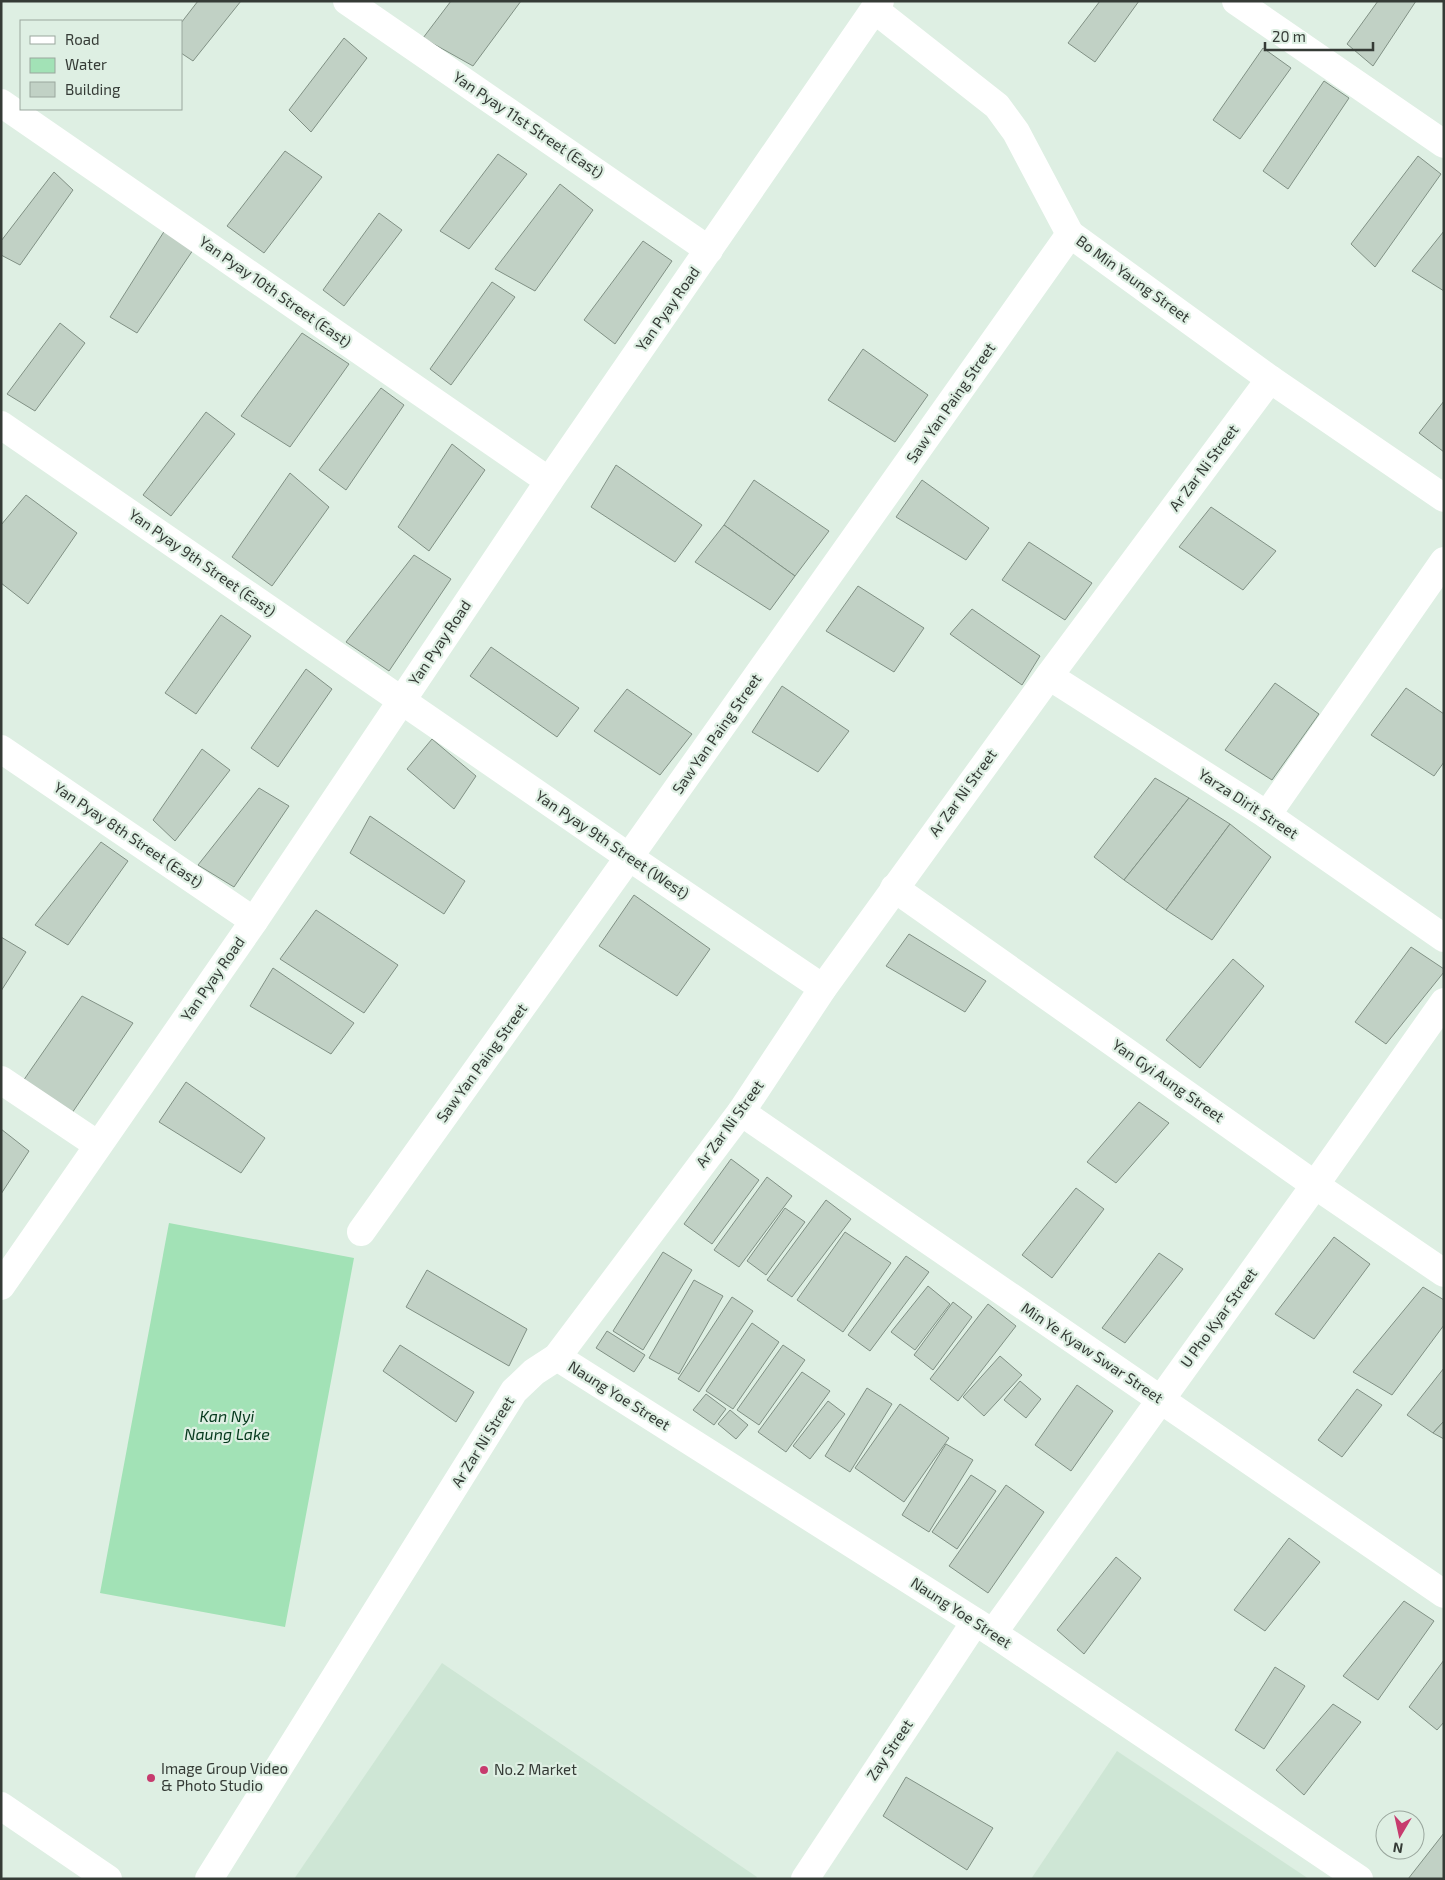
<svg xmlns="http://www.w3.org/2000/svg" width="1445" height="1880" font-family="'Exo 2',sans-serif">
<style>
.built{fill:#cee6d5}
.water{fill:#a2e2b6}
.building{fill:#c1d1c5;stroke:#819185}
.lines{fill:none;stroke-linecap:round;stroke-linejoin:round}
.minor{stroke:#fff;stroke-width:28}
.poi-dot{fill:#c73b6e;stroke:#deefe3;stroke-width:2}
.labels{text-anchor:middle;stroke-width:4.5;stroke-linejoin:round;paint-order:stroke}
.street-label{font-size:15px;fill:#353b36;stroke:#deefe3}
.poi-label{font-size:15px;fill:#353b36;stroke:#deefe3;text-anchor:start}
.water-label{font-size:16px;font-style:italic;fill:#073a1e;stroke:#deefe3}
</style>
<rect width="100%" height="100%" fill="#deefe3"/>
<g class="built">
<path d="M 442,1663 L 757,1877 L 756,1879 L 294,1879 Z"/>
<path d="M 1117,1751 L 1309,1879 L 1031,1879 Z"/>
</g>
<path class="water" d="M 169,1223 L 354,1258 L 285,1627 L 100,1593 Z"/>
<g class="building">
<path d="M 198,1 L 241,1 L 193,61 L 181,53 L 181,23 Z"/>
<path d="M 451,1 L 521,1 L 473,66 L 423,38 Z"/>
<path d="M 1100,1 L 1139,1 L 1095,62 L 1068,43 Z"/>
<path d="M 1378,1 L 1416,1 L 1373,66 L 1347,44 Z"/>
<path d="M 344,38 L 367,58 L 311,132 L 289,110 Z"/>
<path d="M 1263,48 L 1291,68 L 1240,139 L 1213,120 Z"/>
<path d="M 1324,81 L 1349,98 L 1288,189 L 1263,171 Z"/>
<path d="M 285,151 L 322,177 L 264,253 L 227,226 Z"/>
<path d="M 498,154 L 527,174 L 469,249 L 440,231 Z"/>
<path d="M 1418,156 L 1441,174 L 1375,267 L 1351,244 Z"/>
<path d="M 54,172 L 73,190 L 20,265 L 1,255 L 1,241 Z"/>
<path d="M 560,184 L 593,210 L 535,291 L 495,269 Z"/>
<path d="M 379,213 L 402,230 L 344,306 L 323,290 Z"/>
<path d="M 165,230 L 193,250 L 137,333 L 110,317 Z"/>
<path d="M 1444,231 L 1444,291 L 1412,271 Z"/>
<path d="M 643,241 L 672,261 L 615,344 L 584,320 Z"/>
<path d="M 492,282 L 515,297 L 451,385 L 430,369 Z"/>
<path d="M 60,323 L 85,343 L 35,411 L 7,394 Z"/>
<path d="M 302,333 L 349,364 L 290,447 L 241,416 Z"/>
<path d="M 863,349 L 928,395 L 895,442 L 828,400 Z"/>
<path d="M 381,388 L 404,405 L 346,490 L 319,470 Z"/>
<path d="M 1444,401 L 1444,452 L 1419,433 Z"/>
<path d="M 206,412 L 235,434 L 171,516 L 143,495 Z"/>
<path d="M 452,444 L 485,470 L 429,551 L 398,527 Z"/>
<path d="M 616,465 L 702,525 L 675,562 L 591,507 Z"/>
<path d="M 290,473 L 329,507 L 272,586 L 232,557 Z"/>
<path d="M 754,480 L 829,531 L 795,576 L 724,525 Z"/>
<path d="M 922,480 L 989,528 L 966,560 L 896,517 Z"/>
<path d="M 26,495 L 77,533 L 28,604 L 1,583 L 1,525 Z"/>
<path d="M 1211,507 L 1276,551 L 1243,590 L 1179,547 Z"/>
<path d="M 724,525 L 795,576 L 770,610 L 695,562 Z"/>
<path d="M 1029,542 L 1092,583 L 1065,620 L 1002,580 Z"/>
<path d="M 414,555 L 451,579 L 389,671 L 346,642 Z"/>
<path d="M 858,586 L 924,628 L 894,672 L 826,631 Z"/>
<path d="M 972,609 L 1040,656 L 1022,685 L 950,634 Z"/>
<path d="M 221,615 L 251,636 L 196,714 L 165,693 Z"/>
<path d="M 491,647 L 579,708 L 557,737 L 470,676 Z"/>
<path d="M 306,669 L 332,689 L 278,767 L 251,748 Z"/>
<path d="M 1275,683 L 1319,714 L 1272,780 L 1225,750 Z"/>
<path d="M 782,686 L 849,731 L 818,772 L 752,732 Z"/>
<path d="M 1406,688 L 1444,714 L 1444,762 L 1434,776 L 1371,735 Z"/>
<path d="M 627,689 L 692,734 L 660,775 L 594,731 Z"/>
<path d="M 432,739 L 476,776 L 454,809 L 407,769 Z"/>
<path d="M 202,749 L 230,770 L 175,841 L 153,820 Z"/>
<path d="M 1155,778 L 1189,798 L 1124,880 L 1094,857 Z"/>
<path d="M 259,788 L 289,806 L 234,887 L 198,865 Z"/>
<path d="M 1189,798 L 1230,824 L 1166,910 L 1124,880 Z"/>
<path d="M 370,816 L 465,881 L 444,914 L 350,853 Z"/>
<path d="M 1230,824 L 1271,857 L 1212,940 L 1166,910 Z"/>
<path d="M 101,842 L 128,861 L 68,945 L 35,925 Z"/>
<path d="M 634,895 L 710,949 L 677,996 L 599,946 Z"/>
<path d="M 316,910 L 398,965 L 364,1013 L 280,959 Z"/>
<path d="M 909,934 L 986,981 L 965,1012 L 886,966 Z"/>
<path d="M 1,937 L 26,952 L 1,991 Z"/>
<path d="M 1411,947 L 1444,969 L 1444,972 L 1386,1044 L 1355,1022 Z"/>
<path d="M 1233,959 L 1264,986 L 1200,1068 L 1166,1040 Z"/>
<path d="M 273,968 L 354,1023 L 331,1054 L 250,1006 Z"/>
<path d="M 82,996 L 133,1023 L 72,1113 L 23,1081 Z"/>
<path d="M 186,1082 L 265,1138 L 241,1173 L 159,1122 Z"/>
<path d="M 1139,1102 L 1169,1123 L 1116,1183 L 1087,1162 Z"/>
<path d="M 1,1129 L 29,1151 L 1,1194 Z"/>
<path d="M 731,1159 L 759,1180 L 712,1244 L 684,1224 Z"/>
<path d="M 767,1177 L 792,1196 L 739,1267 L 714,1250 Z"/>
<path d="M 1076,1188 L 1104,1209 L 1052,1278 L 1022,1255 Z"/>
<path d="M 826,1200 L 851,1219 L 792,1297 L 767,1280 Z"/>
<path d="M 785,1208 L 805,1222 L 766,1275 L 747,1261 Z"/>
<path d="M 845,1232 L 891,1263 L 843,1332 L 797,1300 Z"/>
<path d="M 1334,1237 L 1370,1264 L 1314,1339 L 1275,1314 Z"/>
<path d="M 663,1252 L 692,1270 L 643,1350 L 613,1331 Z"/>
<path d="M 1159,1253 L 1183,1269 L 1125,1343 L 1102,1328 Z"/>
<path d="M 906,1256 L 929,1272 L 870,1351 L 848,1335 Z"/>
<path d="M 427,1270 L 527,1329 L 509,1366 L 406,1307 Z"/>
<path d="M 694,1280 L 723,1296 L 679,1374 L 649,1358 Z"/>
<path d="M 928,1286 L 950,1304 L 915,1350 L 891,1332 Z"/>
<path d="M 1423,1287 L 1444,1300 L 1444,1325 L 1392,1395 L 1353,1372 Z"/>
<path d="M 732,1297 L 753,1311 L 699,1392 L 678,1379 Z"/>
<path d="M 953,1302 L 972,1317 L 933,1370 L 914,1355 Z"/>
<path d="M 988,1304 L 1016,1326 L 958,1401 L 930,1379 Z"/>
<path d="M 752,1323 L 779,1342 L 733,1409 L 706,1391 Z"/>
<path d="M 607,1331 L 645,1355 L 634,1372 L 596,1348 Z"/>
<path d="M 400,1345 L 474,1392 L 456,1422 L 383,1371 Z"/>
<path d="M 783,1345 L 805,1360 L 759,1425 L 737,1410 Z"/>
<path d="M 1000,1356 L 1022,1375 L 984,1416 L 963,1397 Z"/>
<path d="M 1444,1368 L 1444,1421 L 1433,1433 L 1407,1415 Z"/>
<path d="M 802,1372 L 830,1391 L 786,1452 L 758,1432 Z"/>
<path d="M 1020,1381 L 1041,1399 L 1026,1418 L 1004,1400 Z"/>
<path d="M 1077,1385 L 1113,1411 L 1071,1471 L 1035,1445 Z"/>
<path d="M 867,1388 L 892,1404 L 850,1472 L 825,1456 Z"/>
<path d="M 1357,1389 L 1382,1405 L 1342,1457 L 1318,1440 Z"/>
<path d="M 706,1394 L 726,1409 L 714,1425 L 693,1410 Z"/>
<path d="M 828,1401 L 845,1414 L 810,1459 L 793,1446 Z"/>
<path d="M 900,1404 L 949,1438 L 904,1502 L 855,1468 Z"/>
<path d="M 730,1410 L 748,1425 L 736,1439 L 718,1424 Z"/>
<path d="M 1444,1421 L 1444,1439 L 1433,1433 Z"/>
<path d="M 946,1444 L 973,1460 L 929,1532 L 902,1515 Z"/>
<path d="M 971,1475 L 996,1491 L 957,1549 L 932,1532 Z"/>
<path d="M 1006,1485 L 1044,1512 L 988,1593 L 949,1566 Z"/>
<path d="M 1289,1538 L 1320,1562 L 1265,1631 L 1234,1610 Z"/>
<path d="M 1116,1557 L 1141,1578 L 1084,1654 L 1057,1630 Z"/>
<path d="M 1404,1601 L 1434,1621 L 1378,1700 L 1343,1676 Z"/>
<path d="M 1444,1660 L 1444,1722 L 1437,1730 L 1409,1707 Z"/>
<path d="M 1275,1667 L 1305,1686 L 1264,1749 L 1235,1730 Z"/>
<path d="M 1333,1704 L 1361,1722 L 1304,1795 L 1276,1770 Z"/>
<path d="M 906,1777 L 993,1828 L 967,1870 L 883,1816 Z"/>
<path d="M 1444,1833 L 1444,1879 L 1408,1879 Z"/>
</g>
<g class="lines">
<g class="minor">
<path d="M 347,1 L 709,250"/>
<path d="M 1236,1 L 1444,144"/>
<path d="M 875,10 L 997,106 L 1016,132 L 1070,234 L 1270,379 L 1444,498"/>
<path d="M 1,103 L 549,481"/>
<path d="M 1,425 L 629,857 L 823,988"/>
<path d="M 1049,676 L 1267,815 L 1444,938"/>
<path d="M 1,749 L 254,921"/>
<path d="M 1267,815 L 1444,561"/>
<path d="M 894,888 L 1315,1185 L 1444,1273"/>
<path d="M 1,1080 L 98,1145"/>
<path d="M 741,1112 L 1444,1594"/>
<path d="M 361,1232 L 629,857 L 1070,234"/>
<path d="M 1,1286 L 254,921 L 549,481 L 880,1"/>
<path d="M 557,1357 L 993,1633 L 1359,1879"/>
<path d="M 993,1633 L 1315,1185 L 1444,1002"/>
<path d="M 1,1806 L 108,1879"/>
<path d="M 209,1879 L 514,1391 L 534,1372 L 557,1357 L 741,1112 L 823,988 L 1049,676 L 1270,379"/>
<path d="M 805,1879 L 975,1622"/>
</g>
</g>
<g class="poi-dot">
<circle cx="484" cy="1770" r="5"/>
<circle cx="151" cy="1778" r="5"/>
</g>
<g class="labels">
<g class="street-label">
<text transform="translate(528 125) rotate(34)" y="5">Yan Pyay 11st Street (East)</text>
<text transform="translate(1133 279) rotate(36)" y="5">Bo Min Yaung Street</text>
<text transform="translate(275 292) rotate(35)" y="5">Yan Pyay 10th Street (East)</text>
<text transform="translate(668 309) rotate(-55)" y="5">Yan Pyay Road</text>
<text transform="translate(951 403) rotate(-55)" y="5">Saw Yan Paing Street</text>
<text transform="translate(1204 468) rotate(-53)" y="5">Ar Zar Ni Street</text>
<text transform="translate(202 563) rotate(35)" y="5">Yan Pyay 9th Street (East)</text>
<text transform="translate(440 643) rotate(-56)" y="5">Yan Pyay Road</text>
<text transform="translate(717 734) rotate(-55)" y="5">Saw Yan Paing Street</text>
<text transform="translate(963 793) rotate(-54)" y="5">Ar Zar Ni Street</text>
<text transform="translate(1248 804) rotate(33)" y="5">Yarza Dirit Street</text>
<text transform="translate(128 835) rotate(34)" y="5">Yan Pyay 8th Street (East)</text>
<text transform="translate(612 845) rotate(34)" y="5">Yan Pyay 9th Street (West)</text>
<text transform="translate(213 979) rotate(-55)" y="5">Yan Pyay Road</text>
<text transform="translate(482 1063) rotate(-54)" y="5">Saw Yan Paing Street</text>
<text transform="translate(1168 1081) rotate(35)" y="5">Yan Gyi Aung Street</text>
<text transform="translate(730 1124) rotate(-54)" y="5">Ar Zar Ni Street</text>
<text transform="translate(1219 1318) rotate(-54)" y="5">U Pho Kyar Street</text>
<text transform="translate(1092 1353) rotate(34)" y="5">Min Ye Kyaw Swar Street</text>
<text transform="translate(619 1396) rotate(32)" y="5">Naung Yoe Street</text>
<text transform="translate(483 1442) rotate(-58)" y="5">Ar Zar Ni Street</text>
<text transform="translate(961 1613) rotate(33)" y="5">Naung Yoe Street</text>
<text transform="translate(890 1750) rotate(-56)" y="5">Zay Street</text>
</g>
<g class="poi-label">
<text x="161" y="1774">Image Group Video<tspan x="161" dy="17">&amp; Photo Studio</tspan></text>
<text x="494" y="1775">No.2 Market</text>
</g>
<g class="water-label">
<text x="227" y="1422">Kan Nyi<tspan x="227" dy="18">Naung Lake</tspan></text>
</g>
</g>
<rect width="1445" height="1880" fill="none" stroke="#353b36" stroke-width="5"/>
<rect x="20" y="20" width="162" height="90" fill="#deefe3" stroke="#9aa79e"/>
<rect x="30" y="36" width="25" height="8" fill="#ffffff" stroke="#9aa79e"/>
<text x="65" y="45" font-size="15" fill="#353b36">Road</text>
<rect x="30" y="58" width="25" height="15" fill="#a2e2b6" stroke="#9aa79e"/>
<text x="65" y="70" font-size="15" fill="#353b36">Water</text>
<rect x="30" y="82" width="25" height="15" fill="#c1d1c5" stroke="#9aa79e"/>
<text x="65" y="95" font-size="15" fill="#353b36">Building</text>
<g transform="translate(1400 1835) rotate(189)"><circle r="24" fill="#deefe3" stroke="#9aa79e"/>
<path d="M0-4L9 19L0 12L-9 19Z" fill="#c73b6e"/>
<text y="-8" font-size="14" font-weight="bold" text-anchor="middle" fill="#353b36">N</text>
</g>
<path d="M1265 42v8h108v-8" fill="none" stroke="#353b36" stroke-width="2.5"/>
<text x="1272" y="42" font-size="15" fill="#353b36" stroke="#deefe3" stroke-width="4" paint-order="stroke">20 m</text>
</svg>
